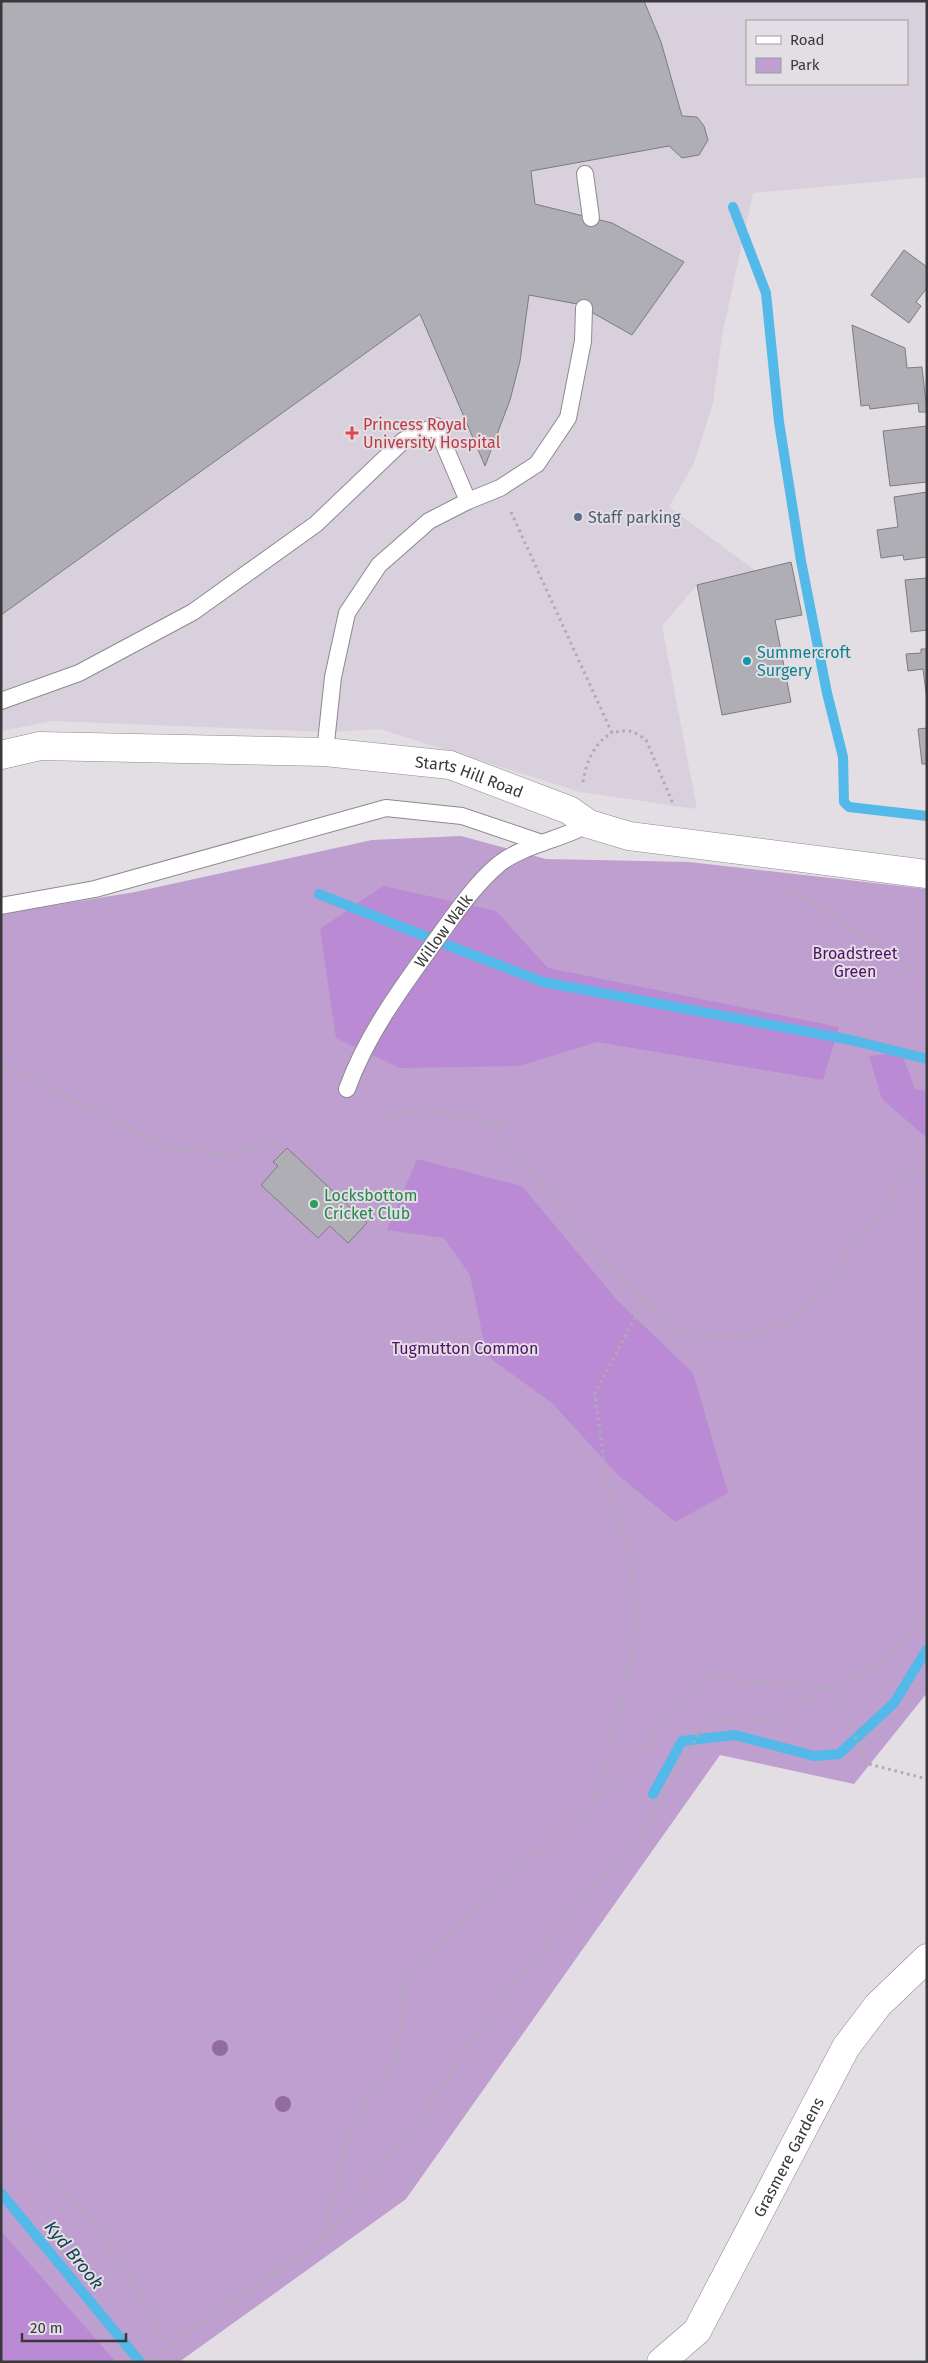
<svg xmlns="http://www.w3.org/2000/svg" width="928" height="2363" font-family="'Fira Sans',sans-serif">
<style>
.built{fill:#d8d0dc;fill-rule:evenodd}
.green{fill:#be9fcf}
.forest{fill:#bb8ad4}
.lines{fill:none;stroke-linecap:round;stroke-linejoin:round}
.stream{stroke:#52b9e9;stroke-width:10}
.building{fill:#aeaeb4;stroke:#7c7c81}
.lane-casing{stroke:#8d8a8f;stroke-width:18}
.street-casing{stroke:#8d8a8f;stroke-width:29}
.path{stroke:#afacb0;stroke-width:3;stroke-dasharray:2.5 4;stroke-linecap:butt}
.lane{stroke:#fff;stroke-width:16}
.street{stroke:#fff;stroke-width:28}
.tree{fill:#926ca0}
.health-dot{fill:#e0444e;stroke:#e2dee4;stroke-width:2}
.service-dot{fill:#5c6f8a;stroke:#e2dee4;stroke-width:2}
.culture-dot{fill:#0f9aa8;stroke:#e2dee4;stroke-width:2}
.leisure-dot{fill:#2e9e5b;stroke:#e2dee4;stroke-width:2}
.labels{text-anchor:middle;stroke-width:4;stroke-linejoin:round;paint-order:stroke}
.health-label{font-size:16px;fill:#be3a42;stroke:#e2dee4;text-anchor:start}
.service-label{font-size:16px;fill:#4e5e75;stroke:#e2dee4;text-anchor:start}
.culture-label{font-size:16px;fill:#0d838f;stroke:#e2dee4;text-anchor:start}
.street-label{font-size:16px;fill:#39383a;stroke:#e2dee4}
.park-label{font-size:16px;fill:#500f69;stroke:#e2dee4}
.leisure-label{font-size:16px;fill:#27864d;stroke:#e2dee4;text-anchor:start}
.water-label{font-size:18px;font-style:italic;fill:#164256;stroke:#e2dee4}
</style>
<rect width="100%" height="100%" fill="#e2dee4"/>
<path class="built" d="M 1,1 L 927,1 L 927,177 L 753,193 L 722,336 L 713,403 L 694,463 L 669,507 L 756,571 L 697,585 L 662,626 L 697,809 L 580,792 L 380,729 L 328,732 L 53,721 L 1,731 ZM 747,21 L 907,21 L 907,84 L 747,84 Z"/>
<path class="green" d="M 461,836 L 546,859 L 689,862 L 927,889 L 927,1693 L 854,1784 L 720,1755 L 406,2199 L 179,2362 L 1,2362 L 1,914 L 135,892 L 372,840 Z"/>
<g class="forest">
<path d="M 383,886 L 496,911 L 548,968 L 839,1027 L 823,1080 L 597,1042 L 519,1066 L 400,1068 L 336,1038 L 320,929 Z"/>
<path d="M 901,1052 L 915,1089 L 927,1091 L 927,1138 L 882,1099 L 869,1056 Z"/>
<path d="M 417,1159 L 522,1186 L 617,1300 L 693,1373 L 728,1493 L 675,1522 L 618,1475 L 552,1403 L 487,1356 L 470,1275 L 444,1238 L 387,1230 Z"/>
<path d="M 1,2231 L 115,2361 L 114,2362 L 1,2362 Z"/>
</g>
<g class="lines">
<g class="stream">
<path d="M 733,207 L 766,293 L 779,422 L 801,561 L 827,693 L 843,757 L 844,802 L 849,807 L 927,816"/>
<path d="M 319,894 L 427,937"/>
<path d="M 447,945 L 543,982 L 851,1040 L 927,1059"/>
<path d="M 653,1794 L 682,1741 L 735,1735 L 814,1756 L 839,1754 L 894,1703 L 927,1649"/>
<path d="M 1,2193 L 140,2362"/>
</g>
</g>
<g class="building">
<path d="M 1,1 L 644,1 L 661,42 L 682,116 L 697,117 L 704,126 L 708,140 L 699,155 L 682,158 L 669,146 L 531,171 L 535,204 L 612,223 L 684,262 L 632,335 L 577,304 L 529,295 L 520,361 L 510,400 L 485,466 L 420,314 L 1,615 Z"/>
<path d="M 904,250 L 927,267 L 927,288 L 916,302 L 921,306 L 909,323 L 871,295 Z"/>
<path d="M 852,325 L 905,348 L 907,368 L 922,367 L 927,412 L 919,412 L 918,403 L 870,409 L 869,405 L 861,406 Z"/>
<path d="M 927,426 L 927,482 L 890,486 L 883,431 Z"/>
<path d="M 927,492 L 927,557 L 904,560 L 903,555 L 881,558 L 877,530 L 898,527 L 894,497 Z"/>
<path d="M 791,562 L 802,615 L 775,620 L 791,702 L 722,715 L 697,585 Z"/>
<path d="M 927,578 L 927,630 L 911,632 L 905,580 Z"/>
<path d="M 921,649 L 927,649 L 927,700 L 923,669 L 908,671 L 906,654 L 921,653 Z"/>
<path d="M 927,728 L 927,764 L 922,764 L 918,729 Z"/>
<path d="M 287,1148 L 367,1223 L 348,1243 L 330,1226 L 318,1238 L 261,1185 L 278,1166 L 273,1162 Z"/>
</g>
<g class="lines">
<g class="lane-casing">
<g id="lane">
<path d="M 585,174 L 591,218"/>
<path d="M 1,701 L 79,673 L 193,612 L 316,524 L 404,440 L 436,426 L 468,501"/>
<path d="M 325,752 L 333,677 L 347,613 L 379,565 L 429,521 L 468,501 L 500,488 L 537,464 L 568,418 L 583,341 L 584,308"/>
<path d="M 1,906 L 95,889 L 386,808 L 462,816 L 542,843"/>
<path id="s1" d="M 347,1089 C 367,1034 402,987 436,940 C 455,914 474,885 499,864 C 523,845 563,839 589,824"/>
</g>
</g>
<g class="street-casing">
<g id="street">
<path id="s2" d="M 1,755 L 40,746 L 325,752 L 450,765 L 569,810 L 589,824 L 629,836 L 927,874"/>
<path id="s3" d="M 661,2362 L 697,2331 L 846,2047 L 878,2005 L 927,1958"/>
</g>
</g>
<g class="path">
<path d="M 511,512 L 612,733 C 626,729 634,730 646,740 L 674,806"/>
<path d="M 583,782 C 586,763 594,742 612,733"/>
<path d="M 791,890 L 886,951 L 927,982"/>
<path d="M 1,1069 L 12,1068 L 170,1149 L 233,1154 L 282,1143"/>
<path d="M 383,1120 L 425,1109 L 492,1123 L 518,1122"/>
<path d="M 492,1123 L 604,1262 L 677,1330 L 710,1337 L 737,1337 L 762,1332 L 789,1322 L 808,1305 L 914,1169 L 927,1168"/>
<path d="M 837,1688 L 865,1763 L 927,1779"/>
<path d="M 595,1800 L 616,1725 L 637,1628 L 633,1566 L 609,1502 L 595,1393 L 644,1300"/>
<path d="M 1,2118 L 106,2238 L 169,2346"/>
<path d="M 326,2237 L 427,2110 L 499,2002 L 607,1871 L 638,1838 L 706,1721 L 776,1722 L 825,1687"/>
<path d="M 154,2362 L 169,2346 L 324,2239 L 350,2129 L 398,2059 L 404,1975 L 595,1801 L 708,1678 L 837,1688 L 888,1656 L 927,1612"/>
</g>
<use href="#lane" class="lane"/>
<use href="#street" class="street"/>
</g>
<g class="tree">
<circle cx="220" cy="2048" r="8"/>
<circle cx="283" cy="2104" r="8"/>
</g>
<path class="health-dot" d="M349.5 425.5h5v5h5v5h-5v5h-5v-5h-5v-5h5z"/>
<circle class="service-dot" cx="578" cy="517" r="5"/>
<circle class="culture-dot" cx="747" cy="661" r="5"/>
<circle class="leisure-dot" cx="314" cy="1204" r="5"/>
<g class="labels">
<g class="health-label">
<text x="363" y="430">Princess Royal<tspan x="363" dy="18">University Hospital</tspan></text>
</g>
<g class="service-label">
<text x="588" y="523">Staff parking</text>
</g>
<g class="culture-label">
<text x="757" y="658">Summercroft<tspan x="757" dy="18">Surgery</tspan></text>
</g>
<g class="street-label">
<text dy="6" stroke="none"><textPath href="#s2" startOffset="472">Starts Hill Road</textPath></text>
<text dy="6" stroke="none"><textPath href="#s1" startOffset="186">Willow Walk</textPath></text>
<text dy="6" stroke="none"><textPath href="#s3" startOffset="244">Grasmere Gardens</textPath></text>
</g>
<g class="park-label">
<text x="855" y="959">Broadstreet<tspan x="855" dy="18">Green</tspan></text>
<text x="465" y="1354">Tugmutton Common</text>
</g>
<g class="leisure-label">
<text x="324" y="1201">Locksbottom<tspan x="324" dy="18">Cricket Club</tspan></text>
</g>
<g class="water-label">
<text transform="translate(74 2255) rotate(51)" y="6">Kyd Brook</text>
</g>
</g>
<rect width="928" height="2363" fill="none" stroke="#39383a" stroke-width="5"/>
<rect x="746" y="20" width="162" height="65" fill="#e2dee4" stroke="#9e9ca0"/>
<rect x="756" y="36" width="25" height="8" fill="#ffffff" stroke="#9e9ca0"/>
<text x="790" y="45" font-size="15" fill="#39383a">Road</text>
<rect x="756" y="58" width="25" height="15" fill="#be9fcf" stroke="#9e9ca0"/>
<text x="790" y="70" font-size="15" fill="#39383a">Park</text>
<path d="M22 2333v8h104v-8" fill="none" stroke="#39383a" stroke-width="2.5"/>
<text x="30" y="2333" font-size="15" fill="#39383a" stroke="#e2dee4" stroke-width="4" paint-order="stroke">20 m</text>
</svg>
